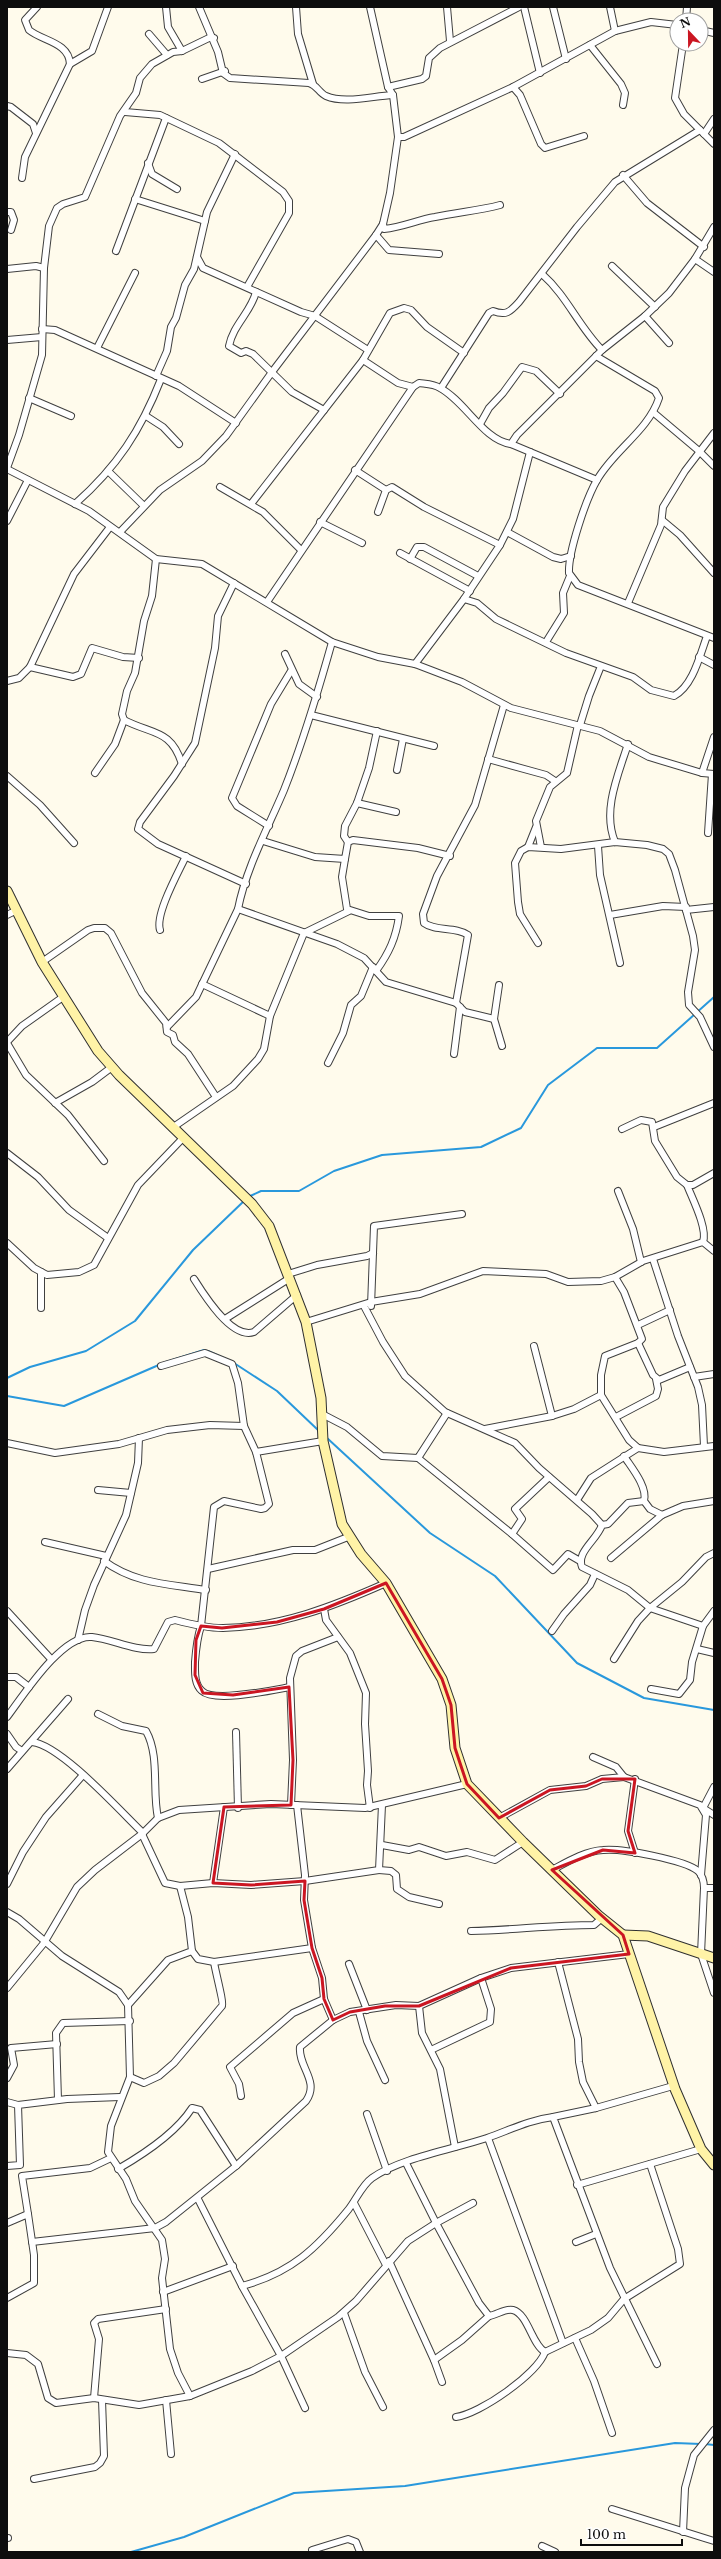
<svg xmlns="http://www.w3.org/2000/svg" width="721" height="2559" font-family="'Libre Baskerville',serif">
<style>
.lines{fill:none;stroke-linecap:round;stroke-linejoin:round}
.stream{stroke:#2998dc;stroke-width:2}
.street-casing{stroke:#404040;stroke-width:8}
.secondary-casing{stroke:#2f2f2f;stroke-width:11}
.street{stroke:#fff;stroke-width:6}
.secondary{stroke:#fff3a7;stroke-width:9}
.marked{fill:none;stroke:#cb1622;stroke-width:3;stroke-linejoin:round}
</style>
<rect width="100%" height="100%" fill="#fffbec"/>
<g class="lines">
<g class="stream">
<path d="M 248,1197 L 261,1191 L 299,1191 L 334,1171 L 382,1155 L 481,1147 L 521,1128 L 548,1085 L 597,1048 L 657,1048 L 714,997"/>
<path d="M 208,1351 L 228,1360"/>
<path d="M 166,1362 L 204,1350"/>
<path d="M 234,1363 L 277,1391 L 319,1431"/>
<path d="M 7,1378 L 30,1367 L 86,1351 L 135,1321 L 193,1250 L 245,1200"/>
<path d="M 7,1396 L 64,1406 L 161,1364"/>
<path d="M 327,1438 L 430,1533 L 495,1576 L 577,1663 L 644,1698 L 714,1710"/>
<path d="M 705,2444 L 714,2445"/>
<path d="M 131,2552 L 184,2537 L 294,2493 L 405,2486 L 675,2443 L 701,2444"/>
</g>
<g class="street-casing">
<g id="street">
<path d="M 199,7 L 218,52 L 223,73 L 230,78 L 309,83 C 317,85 319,93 326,96 C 345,104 372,96 393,95"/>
<path d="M 296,7 L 298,34 L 313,84"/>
<path d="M 447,7 L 450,41"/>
<path d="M 524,7 L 540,73"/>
<path d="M 553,7 L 566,59"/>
<path d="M 610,7 L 615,31"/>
<path d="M 686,20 L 687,7"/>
<path d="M 701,30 L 714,33"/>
<path d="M 149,34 L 167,55"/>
<path d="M 683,44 L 675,98 L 684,114 L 714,144"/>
<path d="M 590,45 L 621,84 L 625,93 L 623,105"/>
<path d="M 182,51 L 211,37 L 214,38"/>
<path d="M 70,64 L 92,51 L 108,7"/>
<path d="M 202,79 L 225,71"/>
<path d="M 388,87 L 422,79 L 426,76 L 429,58 L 440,48 L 519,7"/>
<path d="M 513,87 L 520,95 L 541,144 L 545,148 L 584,136"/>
<path d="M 7,106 L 11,107 L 33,124 L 36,133"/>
<path d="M 125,112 L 160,115 L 219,143 L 283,192 L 289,201 L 289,213 L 247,287"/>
<path d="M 704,134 L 714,119"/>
<path d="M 398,137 L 404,137 L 513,87 L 615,31 L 651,22 L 677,25"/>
<path d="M 148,163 L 152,174 L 177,189"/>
<path d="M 623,175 L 647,203 L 704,247"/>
<path d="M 22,178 L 25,157 L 70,64 C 69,42 42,41 29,30 L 25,20 L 37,7"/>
<path d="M 135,199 L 205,221"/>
<path d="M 7,212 L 11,212 L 14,220 L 11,230"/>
<path d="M 383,224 L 384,229 C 403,227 417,220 435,217 C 457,212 478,211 500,205"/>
<path d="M 376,235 L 389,250 L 439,254"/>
<path d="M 116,251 L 166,118"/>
<path d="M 197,257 L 203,268 L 301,312 L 315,316 L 368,350"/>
<path d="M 695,259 L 714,272"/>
<path d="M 612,266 L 655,307"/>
<path d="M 7,269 L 36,266 L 44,268"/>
<path d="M 542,274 C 567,296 579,327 602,350"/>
<path d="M 256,292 C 251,312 233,325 229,346 L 241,353 L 246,351 L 253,354 L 292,392 L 324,410"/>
<path d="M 645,316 L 669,343"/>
<path d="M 42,329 L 55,330 L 179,386 L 236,423"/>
<path d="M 7,340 L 42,337"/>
<path d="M 97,348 L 135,273"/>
<path d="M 596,356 L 655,391 L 659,398 C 648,431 614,450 597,480 C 586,499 568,552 569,573 L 578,585 L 714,638"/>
<path d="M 363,360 L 398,383 L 413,387 L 419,383 C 426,384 434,384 440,388 C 465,401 484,441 511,444 L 597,480"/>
<path d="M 156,376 L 167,351 L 171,327 L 176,318 L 185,285 L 194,269 L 207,212 L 235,154"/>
<path d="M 441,388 L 489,313 L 493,311 C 506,316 510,312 519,302 L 577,227 L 615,182 L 700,130"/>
<path d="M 29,398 L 71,416"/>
<path d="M 654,413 L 699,451 L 714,466"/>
<path d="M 146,416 L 163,427 L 179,444"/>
<path d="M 480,424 L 489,408 L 503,393 L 522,367 L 536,371 L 560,394"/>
<path d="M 511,444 L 517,435 L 602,350 L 645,316 L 669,293 L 695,259 L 714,227"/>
<path d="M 7,468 L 19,435 L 42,355 L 44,268 L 49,226 L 57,208 L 63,204 L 85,197 L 120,116 L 136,93 L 140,78 L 152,64 L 173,52 L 182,51 L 168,27 L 166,7"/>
<path d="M 7,469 L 89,511 L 156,559 L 202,564 L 332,642 L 378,657 L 415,664 L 462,682 L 511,708 L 600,731 L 649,757 L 702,773 L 714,774"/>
<path d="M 355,470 L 386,490"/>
<path d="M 108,471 L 144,506"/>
<path d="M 220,487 L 263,512 L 301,550"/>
<path d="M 75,504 C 117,467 141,430 161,379"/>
<path d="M 251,504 L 363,360 L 390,313 L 404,308 L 411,310 L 427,327 L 464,353"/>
<path d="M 378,512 L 386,490 L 392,487 L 424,507 L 500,545"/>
<path d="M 662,520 L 680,535 L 714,573"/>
<path d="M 7,521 L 28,480"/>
<path d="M 320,522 L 362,543"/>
<path d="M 120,532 L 160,490 L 202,461 L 226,436 L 272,372 L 376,235 L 383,224 L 390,193 L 398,137 L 393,95 L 388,87 L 370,7"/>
<path d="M 507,532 L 553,557 L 561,559 L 571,556"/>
<path d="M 400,553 L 470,591"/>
<path d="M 410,559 L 417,547 L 424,547 L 478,576"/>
<path d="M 234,583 L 218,616 L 215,648 L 195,743 L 174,776 L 140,822 L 138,829 L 158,844 L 246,884"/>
<path d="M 464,599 L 477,603 L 496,619 L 566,653 L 633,677 L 651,690 L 674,696 C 693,686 700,655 707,636"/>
<path d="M 267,602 L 413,387"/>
<path d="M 628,603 L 661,525 L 663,507 L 685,471 L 714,433"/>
<path d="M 546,642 L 564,613 L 563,593 L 570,576"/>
<path d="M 285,654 L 299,684 L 317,697"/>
<path d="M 699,657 L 714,665"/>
<path d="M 415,664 L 464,599 L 500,545 L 513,519 L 530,452"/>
<path d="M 30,667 L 73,677 L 81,674 L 92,648 L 123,657 L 139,658"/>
<path d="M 7,681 L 19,678 L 30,667 L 74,574 L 110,527"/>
<path d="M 311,715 L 434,746"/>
<path d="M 124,720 C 153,735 171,729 182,764"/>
<path d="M 580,725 L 589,696 L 601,666"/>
<path d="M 488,759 L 546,775 L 555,781"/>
<path d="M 397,770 L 403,739"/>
<path d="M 95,773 L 115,744 L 124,720 L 122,714 L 127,691 L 135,673 L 144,621 L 152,596 L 156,559"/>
<path d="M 702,773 L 714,737"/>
<path d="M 7,776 L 40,805 L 74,843"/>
<path d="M 357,803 L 396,812"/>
<path d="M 269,826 L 237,806 L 232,798 L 271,704 L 291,671"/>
<path d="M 708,833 L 712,774"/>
<path d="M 263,841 L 315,857 L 345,859 L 348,842 L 353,840 L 418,848 L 450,856"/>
<path d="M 348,842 L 344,836 L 345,826 L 357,803 L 369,768 L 377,731"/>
<path d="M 615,842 C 602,811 618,775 628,744"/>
<path d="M 598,846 L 600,875 L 620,963"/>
<path d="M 528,847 L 536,827"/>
<path d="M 541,847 L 536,821 L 550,787 L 567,773 L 578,725"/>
<path d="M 345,859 L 342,877 L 347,909 L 369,916 L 399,916 C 396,938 389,953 376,971"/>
<path d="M 238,909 L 337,944 L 364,958 L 386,982 L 456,1003 L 465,1012 L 494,1019"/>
<path d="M 686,910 L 714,907"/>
<path d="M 7,915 L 17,910"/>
<path d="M 610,915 L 663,906 L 686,907"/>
<path d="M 160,930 C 155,914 178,873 186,856"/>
<path d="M 538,943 L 520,914 L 518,902 L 515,863 L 521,851 L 528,847 L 561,849 L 615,842 L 647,845 L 663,849 L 669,854 L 675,870 L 693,936 L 695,950 L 688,992 L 689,1005 L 700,1017 L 714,1047"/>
<path d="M 42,962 L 88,930 L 94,928 L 105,928 L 111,933 L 142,993 L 166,1023 L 167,1032 L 173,1035 L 175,1042 L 188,1054 L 216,1097"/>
<path d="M 202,984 L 270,1016"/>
<path d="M 499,985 L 494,1019 L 502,1046"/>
<path d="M 456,1003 L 468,935 C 455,926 436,932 424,923 L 423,914 L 437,876 L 475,805 L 504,705"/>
<path d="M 167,1027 L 196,997 L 238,909 C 246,868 268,828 284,790 C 303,742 318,692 332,642"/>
<path d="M 7,1042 L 22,1026 L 63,997"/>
<path d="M 7,1043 L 26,1075 L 68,1115 L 104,1161"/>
<path d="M 454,1054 L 460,1007"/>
<path d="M 328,1063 L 343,1033 L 351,1005 L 361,996 L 373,967"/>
<path d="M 55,1103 L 92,1082 L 112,1067"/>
<path d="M 654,1127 L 714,1103"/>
<path d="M 172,1128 L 233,1086 L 258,1059 L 264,1049 L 270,1016 L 304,933 L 349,911"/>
<path d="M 622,1129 L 641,1120 L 652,1122 L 655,1141 L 677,1177 L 687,1185 L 693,1185 L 714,1173"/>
<path d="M 7,1153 L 38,1177 L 69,1210 L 108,1238"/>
<path d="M 687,1185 C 692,1198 708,1229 703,1242"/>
<path d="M 618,1191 L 633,1229 L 641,1262"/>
<path d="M 7,1243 L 34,1268 L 47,1275 L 79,1272 L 94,1265 L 138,1185 L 183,1138"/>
<path d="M 653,1259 L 678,1336 L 698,1387 L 702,1405 L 704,1446"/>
<path d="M 41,1272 L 41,1308"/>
<path d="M 288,1274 L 317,1265 L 367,1256 L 373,1253"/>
<path d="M 615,1277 L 624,1292 L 642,1339 L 638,1343 L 605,1356 L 601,1375 L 601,1395 L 629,1440 L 638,1448 L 664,1452 L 714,1446"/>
<path d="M 194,1279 C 204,1295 232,1340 254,1332 L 297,1295"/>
<path d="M 364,1306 L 383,1342 L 405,1376 L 445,1412 L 515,1443 L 539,1468 L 592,1514 L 602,1525"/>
<path d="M 371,1306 L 374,1226 L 462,1214"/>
<path d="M 225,1319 L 290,1278"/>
<path d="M 306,1322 L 371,1302 L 420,1294 L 483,1271 L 546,1274 L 568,1282 L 601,1281 L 615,1277 L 643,1261 L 703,1242 L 714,1251"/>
<path d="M 638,1325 L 670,1310"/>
<path d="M 638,1343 L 653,1375 L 659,1380 L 690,1367"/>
<path d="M 534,1346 L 552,1416"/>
<path d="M 161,1366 L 205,1353 L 232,1364 L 238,1383 L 244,1426 L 256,1452 L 269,1504 L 265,1508 L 261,1509 L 224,1501 L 214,1507 L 201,1626 C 197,1638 196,1649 195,1662 C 195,1672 194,1684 202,1691 C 214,1703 273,1690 290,1687"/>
<path d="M 694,1377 L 714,1374"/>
<path d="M 322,1414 L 347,1427 L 382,1456 L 418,1458 L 447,1413"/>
<path d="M 616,1417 L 656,1396 L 658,1389 L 656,1379"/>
<path d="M 485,1429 L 552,1416 L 574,1409 L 601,1395"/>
<path d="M 7,1443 L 55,1453 L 119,1444 L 167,1430 L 210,1425 L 244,1426"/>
<path d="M 256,1452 L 323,1441"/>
<path d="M 624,1456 C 631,1467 648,1487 644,1501 L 650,1509 L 662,1515 L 683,1506 L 714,1501"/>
<path d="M 418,1458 L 512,1534"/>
<path d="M 549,1477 L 515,1509 L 522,1519 L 512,1534 L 553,1570 L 568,1554 L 580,1561"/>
<path d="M 98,1490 L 131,1493"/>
<path d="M 577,1500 L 591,1478 L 638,1448"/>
<path d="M 644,1501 L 628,1503 L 608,1524 L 602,1525 C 597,1540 576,1552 582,1567 L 628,1590 L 650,1608 L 703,1626"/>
<path d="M 45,1542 L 106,1556"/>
<path d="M 611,1558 L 662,1515"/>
<path d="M 104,1561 C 135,1584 169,1584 206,1590"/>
<path d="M 208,1569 L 293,1550 L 315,1550 L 348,1537"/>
<path d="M 324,1609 L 326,1620 L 350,1653 L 366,1693 L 365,1724 L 368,1771 L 367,1785 L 370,1808"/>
<path d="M 7,1611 L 51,1659"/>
<path d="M 552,1631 L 564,1614 L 590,1585 L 595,1574"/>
<path d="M 78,1640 L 85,1610 L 94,1585 L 126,1515 L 138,1463 L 139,1438"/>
<path d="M 697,1649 L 714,1653"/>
<path d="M 614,1659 L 638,1621 L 650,1608 L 682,1582 L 706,1557 L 714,1553"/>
<path d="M 7,1677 L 16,1677 L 29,1687"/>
<path d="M 651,1689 L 679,1694 L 690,1680 L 692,1662 L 703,1626 L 714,1611"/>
<path d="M 98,1714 L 122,1726 L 146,1731 C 160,1756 152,1791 158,1818"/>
<path d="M 7,1717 C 23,1696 62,1634 92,1637 C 112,1639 134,1651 154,1649 L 168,1622 L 175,1620 C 190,1624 207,1628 223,1628 C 281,1627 334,1606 386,1583"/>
<path d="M 236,1732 L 238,1808"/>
<path d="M 7,1734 L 16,1747 L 22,1751"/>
<path d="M 32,1742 C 61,1745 121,1812 143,1833"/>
<path d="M 593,1757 L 616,1767 L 624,1777 L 700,1805 L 706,1815 L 701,1875"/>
<path d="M 7,1769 L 68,1699"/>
<path d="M 635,1779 L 628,1831 L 635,1853"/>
<path d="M 714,1787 L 703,1808 L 714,1815"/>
<path d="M 291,1805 L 293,1760 L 290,1678 L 296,1656 L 302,1651 L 338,1637"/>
<path d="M 297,1805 L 305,1875 L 304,1900 L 312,1948 L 322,1978 L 324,1999 L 333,2020"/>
<path d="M 499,1818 L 550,1790 L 586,1786 L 602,1779 L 624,1777"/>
<path d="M 142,1834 L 165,1883 L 180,1886 L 213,1883 L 251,1885 L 305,1881 L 379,1870 L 382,1805"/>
<path d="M 382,1845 L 409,1850 L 419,1847 L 446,1856 L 467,1852 L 495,1860 L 523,1842"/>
<path d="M 379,1870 L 391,1871 L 396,1875 L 397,1889 L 409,1897 L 439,1904"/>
<path d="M 552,1870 C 567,1862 585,1851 603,1850 C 621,1848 685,1860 698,1871 C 703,1876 704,1881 704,1888 L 701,1954 L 714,1993"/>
<path d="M 213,1883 L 224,1807"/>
<path d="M 7,1884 L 23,1852 L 46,1817 L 83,1775"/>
<path d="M 704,1888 L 714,1888"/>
<path d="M 7,1912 L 19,1919 L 62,1956 L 119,1992 L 128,2005 L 130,2077 L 111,2126 L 108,2152 L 126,2179 L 135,2201 L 162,2240 L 165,2259 L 162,2278 L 170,2349 L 178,2373 L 190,2396 L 139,2405 L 94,2398 L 56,2403 L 48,2398 L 38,2364 L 26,2355 L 7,2353"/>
<path d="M 471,1931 C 513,1930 553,1925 594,1925 L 602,1918"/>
<path d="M 192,1951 L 198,1959 L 214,1962 L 312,1948"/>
<path d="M 558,1962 L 578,2039 L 579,2062 L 583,2082 L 596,2108"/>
<path d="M 349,1964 L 367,2010"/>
<path d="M 7,1988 L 44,1943 L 77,1887 L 95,1870 L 142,1834 L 158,1818 L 179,1810 L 271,1804 L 365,1808 L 467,1784"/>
<path d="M 128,2005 L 168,1960 L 192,1951 L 188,1917 L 180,1886"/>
<path d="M 419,2006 L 422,2033 L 440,2069 L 455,2147"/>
<path d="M 359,2012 L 367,2041 L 385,2080"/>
<path d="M 431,2050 L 490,2022 L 491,2009 L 481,1978"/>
<path d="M 130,2077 L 144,2083 L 159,2076 L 174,2063 L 222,2006 C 224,2003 215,1970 214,1962"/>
<path d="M 7,2078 L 14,2065 L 11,2048 L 57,2044"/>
<path d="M 241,2096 L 239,2084 L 230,2067 L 293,2013 L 324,1999"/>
<path d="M 58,2100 L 56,2033 L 63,2023 L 130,2021"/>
<path d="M 7,2102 L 18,2105"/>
<path d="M 367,2114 L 387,2171"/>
<path d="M 488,2138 L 563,2343"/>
<path d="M 7,2166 L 20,2165 L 18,2105 L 67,2099 L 120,2097"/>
<path d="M 118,2169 C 144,2154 176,2133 192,2108 L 200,2110 L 236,2166"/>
<path d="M 577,2185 L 701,2149"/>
<path d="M 198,2199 L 242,2286 C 291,2273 317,2248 348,2210 C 356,2200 362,2185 372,2178 C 400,2158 454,2149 487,2138 C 510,2130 529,2120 553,2117"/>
<path d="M 354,2203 L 386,2265"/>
<path d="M 473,2203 L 436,2223 L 479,2303 L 489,2316 C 497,2315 505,2308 513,2310 C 528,2314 532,2345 545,2352"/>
<path d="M 28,2214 L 22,2176 L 90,2168 L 111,2158"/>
<path d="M 7,2223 L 28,2214 L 34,2255 L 34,2283 L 7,2298"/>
<path d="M 32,2242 L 155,2228 L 166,2222 L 236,2166 L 306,2101 C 320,2081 298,2067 300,2047 L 333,2020 L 350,2012 L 396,2005 L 419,2006 L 481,1978 L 511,1968 L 629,1954"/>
<path d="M 576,2242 L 596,2234"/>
<path d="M 389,2261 L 434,2360 L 462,2340 L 489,2316"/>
<path d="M 242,2286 L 281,2356 L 305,2408"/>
<path d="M 163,2292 L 233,2266"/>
<path d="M 344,2313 L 365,2372 L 383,2407"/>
<path d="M 575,2338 L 594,2381 L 612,2433"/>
<path d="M 545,2352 L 591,2330 L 608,2318 L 624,2299 L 680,2264 L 678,2249 L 650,2164"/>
<path d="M 434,2360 L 442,2382"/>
<path d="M 657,2364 L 610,2268 L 553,2117 L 596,2108 L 673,2086"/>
<path d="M 190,2396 L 252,2371 L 281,2356 L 338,2317 L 356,2301 L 408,2241 L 436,2223 L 406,2163"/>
<path d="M 94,2398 L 99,2339 L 94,2323 L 98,2319 L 166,2309"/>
<path d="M 166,2400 L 171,2454"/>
<path d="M 456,2417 C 480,2414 537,2374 545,2352"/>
<path d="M 34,2479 L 95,2467 L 100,2463 L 104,2456 L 102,2400"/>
<path d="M 612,2509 L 714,2541"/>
<path d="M 683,2532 L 685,2488 L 694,2455 L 714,2430"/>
<path d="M 7,2538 L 8,2538"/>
<path d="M 542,2546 L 555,2552"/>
<path d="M 312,2550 L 348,2539 L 356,2542 L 360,2552"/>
</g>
</g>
<g class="secondary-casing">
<g id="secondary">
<path d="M 7,891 L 42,962 L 98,1051 L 119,1075 L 252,1204 L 269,1226 L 306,1322 L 321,1398 L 323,1441 L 342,1524 L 361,1554 L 386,1583 L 442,1679 L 451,1705 L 455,1748 L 467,1784 L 523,1842 L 598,1915 L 623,1935 L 675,2089 L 701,2149 L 714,2165"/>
<path d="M 623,1935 L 648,1936 L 714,1958"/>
</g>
</g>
<use href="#street" class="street"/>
<use href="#secondary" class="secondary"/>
</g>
<path class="marked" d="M 386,1583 L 442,1679 L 451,1705 L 455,1748 L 467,1784 L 499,1818 L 550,1790 L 586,1786 L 602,1779 L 635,1779 L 628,1831 L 635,1853 L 603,1850 L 552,1870 L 623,1935 L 629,1954 L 511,1968 L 419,2006 L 385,2006 L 350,2012 L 333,2020 L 324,1999 L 322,1978 L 312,1948 L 304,1900 L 305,1881 L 251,1885 L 213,1883 L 224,1807 L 291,1805 L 293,1760 L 289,1687 L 233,1695 L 203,1693 L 195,1675 L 196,1640 L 201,1626 L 222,1628 L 277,1622 L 324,1609 Z"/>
<rect width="721" height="2559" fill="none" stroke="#0d0d0d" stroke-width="16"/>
<g transform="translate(689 32) rotate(338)"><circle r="19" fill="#ffffff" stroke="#9e9e9e"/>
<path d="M0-3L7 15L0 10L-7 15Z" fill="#cb1622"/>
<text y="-6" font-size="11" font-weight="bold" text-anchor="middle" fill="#0d0d0d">N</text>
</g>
<path d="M581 2539v6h101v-6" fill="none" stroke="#0d0d0d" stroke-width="2"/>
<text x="587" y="2539" font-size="12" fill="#0d0d0d" stroke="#ffffff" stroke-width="3" paint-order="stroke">100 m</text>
</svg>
